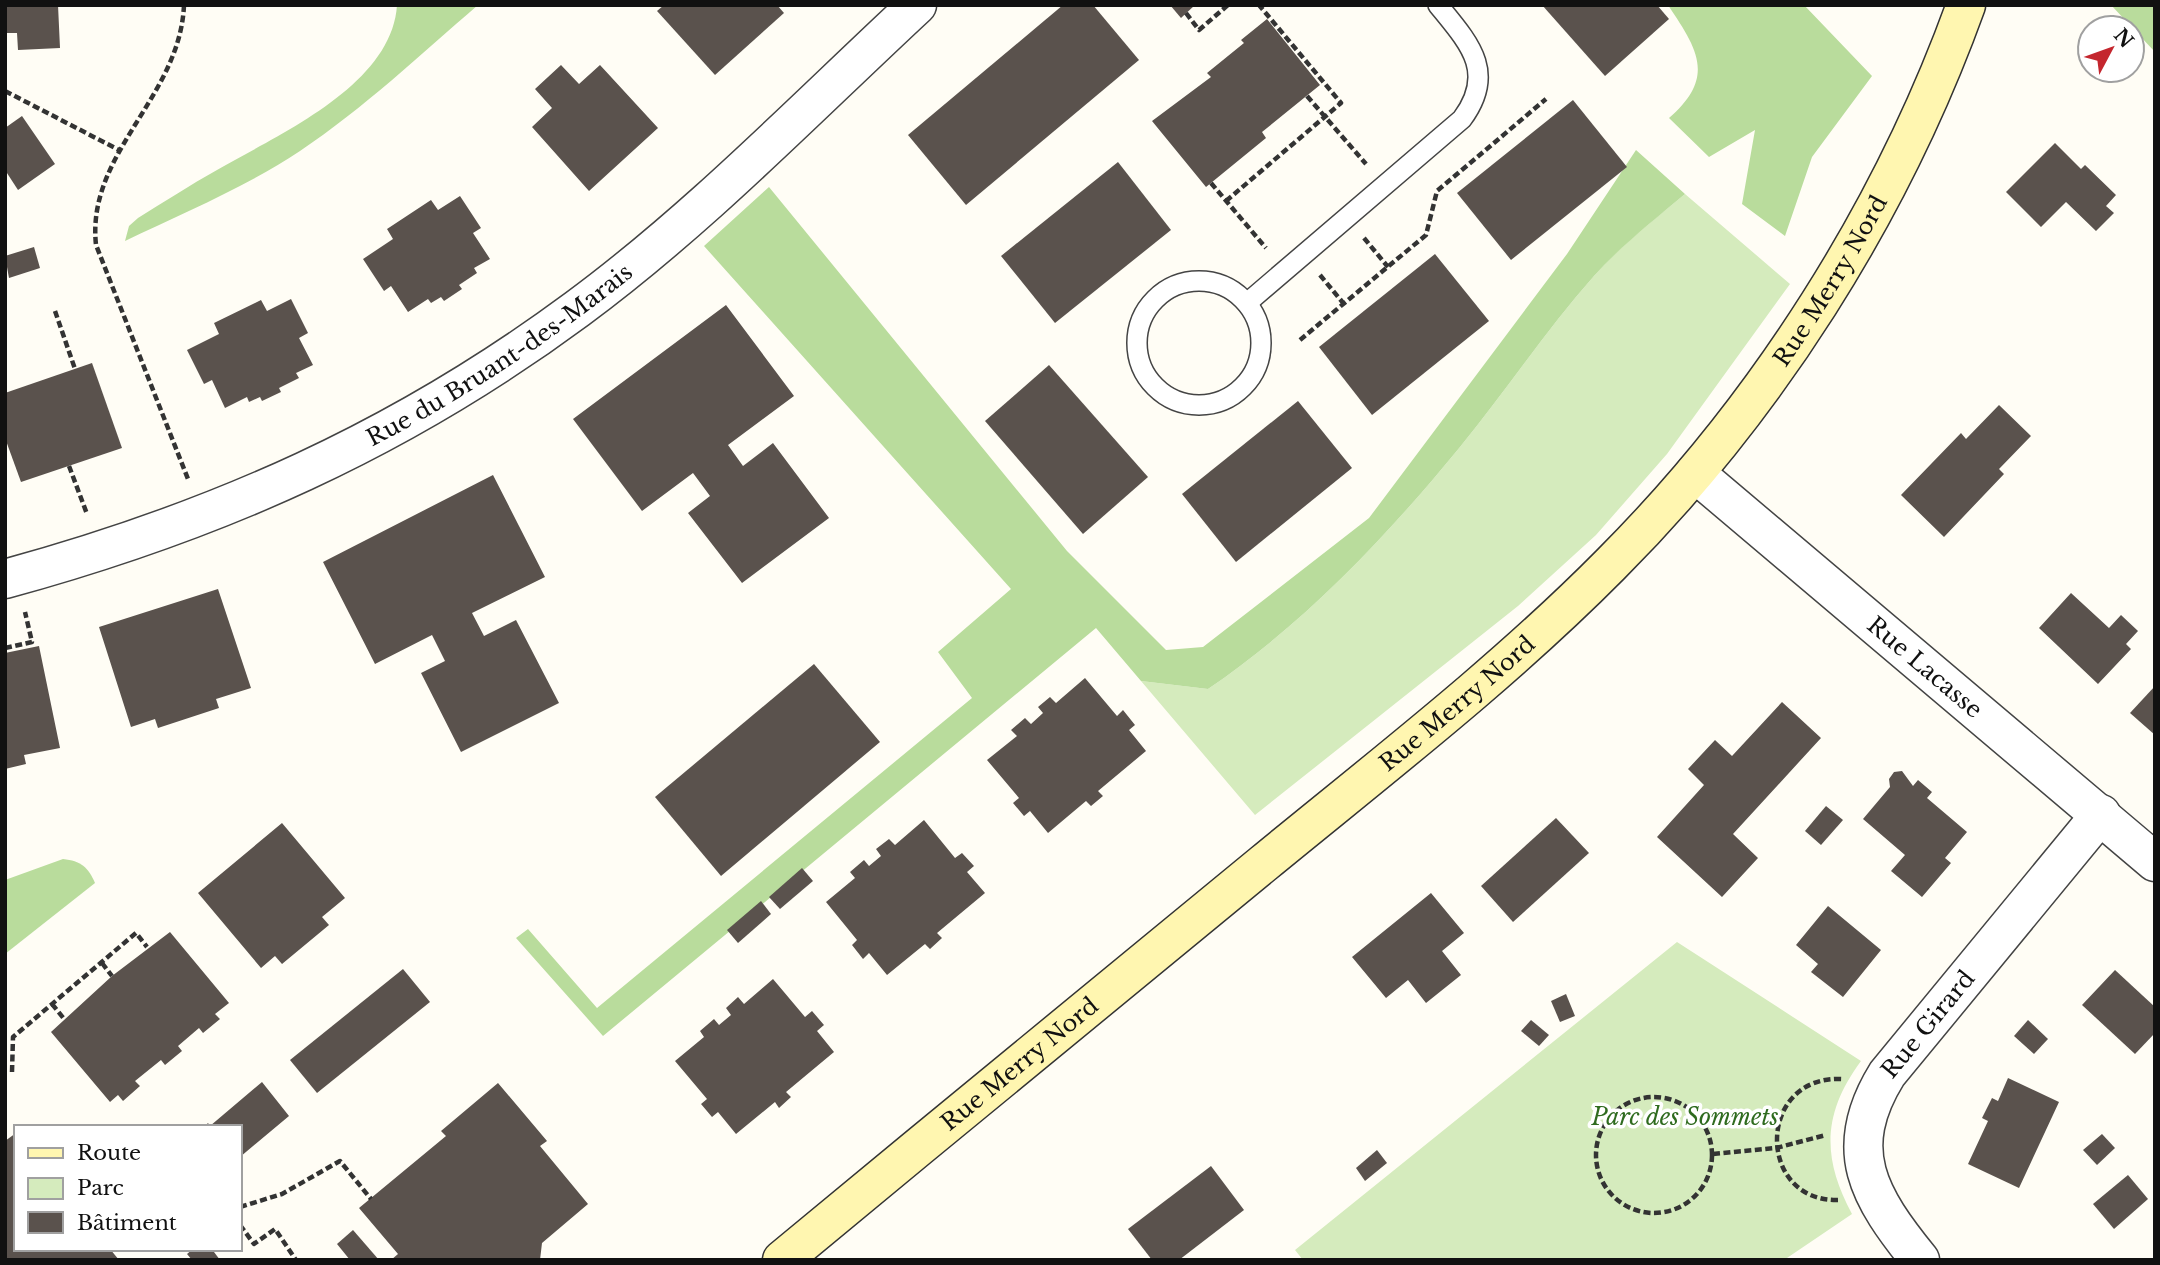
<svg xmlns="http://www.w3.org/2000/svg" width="2160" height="1265" font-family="'Libre Baskerville',serif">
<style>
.green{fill:#d5ebbd}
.forest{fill:#b9dc9c}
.building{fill:#5a524d}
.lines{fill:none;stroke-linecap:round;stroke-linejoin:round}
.lane-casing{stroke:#444;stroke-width:22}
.street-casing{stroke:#444;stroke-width:41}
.secondary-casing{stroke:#333;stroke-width:41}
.path{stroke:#333;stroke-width:4.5;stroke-dasharray:7 3.5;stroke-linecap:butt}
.lane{stroke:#fff;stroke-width:19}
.street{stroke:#fff;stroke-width:38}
.secondary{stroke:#fff6b0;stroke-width:38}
.labels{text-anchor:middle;stroke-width:7;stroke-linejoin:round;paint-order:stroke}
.street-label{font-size:23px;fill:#111;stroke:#fff}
.park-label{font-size:23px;font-style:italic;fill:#2f6b1f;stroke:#fff}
</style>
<rect width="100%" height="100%" fill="#fffdf5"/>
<g class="green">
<path d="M 1685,194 L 1790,284 L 1667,454 L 1596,535 L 1518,606 L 1255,815 L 1141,681 L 1208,689 C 1304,624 1387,536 1460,447 C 1506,391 1546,330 1594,276 C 1621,245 1654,220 1685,194 Z"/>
<path d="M 1677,942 L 1861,1061 C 1822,1114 1822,1158 1852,1214 L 1784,1260 L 1303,1260 L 1295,1250 Z"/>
</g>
<g class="forest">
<path d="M 397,5 L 478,5 C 420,55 364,108 300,151 C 246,187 183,213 125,241 L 129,226 L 138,218 C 164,202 190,185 217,170 C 277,135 392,86 397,5 Z"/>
<path d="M 1668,5 L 1804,5 L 1872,76 L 1812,157 L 1785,236 L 1742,204 L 1755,130 L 1709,157 L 1669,118 C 1716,77 1698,50 1668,5 Z"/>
<path d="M 2111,5 L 2155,5 L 2155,52 Z"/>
<path d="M 1636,150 L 1685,194 C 1654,220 1621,246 1594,276 C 1546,330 1506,391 1460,447 C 1387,536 1304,624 1208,689 L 1141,681 L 1096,628 L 603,1036 L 516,938 L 528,929 L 597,1008 L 972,698 L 938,652 L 1011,589 L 704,246 L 769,187 L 1067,551 L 1166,650 L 1203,647 L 1369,518 L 1567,254 Z"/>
<path d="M 63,859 C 81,861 88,867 95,883 L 5,954 L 5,880 Z"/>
</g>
<g class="building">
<path d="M 5,5 L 58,5 L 60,48 L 18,50 L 17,33 L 5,33 Z"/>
<path d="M 664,5 L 777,5 L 784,13 L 715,75 L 657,11 Z"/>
<path d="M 1063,5 L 1093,5 L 1139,60 L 966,205 L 908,135 Z"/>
<path d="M 1170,5 L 1195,5 L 1181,18 Z"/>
<path d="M 1542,5 L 1657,5 L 1669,19 L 1605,76 Z"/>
<path d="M 1267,19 L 1320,85 L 1262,132 L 1266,138 L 1206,187 L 1152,121 L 1211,77 L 1207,73 L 1244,43 L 1241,40 Z"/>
<path d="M 561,65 L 579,84 L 600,65 L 658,128 L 589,191 L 532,127 L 552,108 L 535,89 Z"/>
<path d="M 1573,100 L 1627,167 L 1511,260 L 1457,193 Z"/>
<path d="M 22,116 L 55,164 L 18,190 L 5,170 L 5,128 Z"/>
<path d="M 2055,143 L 2081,169 L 2085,165 L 2116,195 L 2106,206 L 2114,213 L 2096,231 L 2066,202 L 2041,227 L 2006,192 Z"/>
<path d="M 1118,162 L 1171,230 L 1055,323 L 1001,256 Z"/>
<path d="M 460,196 L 481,228 L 473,233 L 490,259 L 474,268 L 477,273 L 459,285 L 462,289 L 444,301 L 441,297 L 431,303 L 428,299 L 408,312 L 391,286 L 384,291 L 363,259 L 393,239 L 387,229 L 431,200 L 438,210 Z"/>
<path d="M 34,247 L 40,268 L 9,278 L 5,256 Z"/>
<path d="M 1435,254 L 1489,321 L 1372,415 L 1319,347 Z"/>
<path d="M 291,299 L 308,333 L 299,338 L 313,365 L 296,373 L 299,378 L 279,388 L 281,392 L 262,401 L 260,397 L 249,402 L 247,397 L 225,408 L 212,380 L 204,384 L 187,350 L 219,334 L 214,323 L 261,300 L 267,311 Z"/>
<path d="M 726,305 L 794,396 L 728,445 L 743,466 L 773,443 L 829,518 L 742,583 L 688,513 L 710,496 L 693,473 L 642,511 L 573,419 Z"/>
<path d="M 92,363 L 122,448 L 21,482 L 5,438 L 5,393 Z"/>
<path d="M 1049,365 L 1148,477 L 1083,534 L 985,421 Z"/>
<path d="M 1298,401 L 1352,468 L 1236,562 L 1182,494 Z"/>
<path d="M 1999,405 L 2031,436 L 1999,469 L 2004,474 L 1944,537 L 1901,495 L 1961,433 L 1966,439 Z"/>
<path d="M 493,475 L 545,577 L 472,613 L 484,636 L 516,620 L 559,703 L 461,752 L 421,673 L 445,661 L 432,635 L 375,664 L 323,562 Z"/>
<path d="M 218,589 L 251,688 L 216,699 L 219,708 L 158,728 L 155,719 L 131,727 L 99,627 Z"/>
<path d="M 2071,593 L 2109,628 L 2121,615 L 2138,631 L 2126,644 L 2131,649 L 2098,684 L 2039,628 Z"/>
<path d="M 39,646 L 60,748 L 24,755 L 26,764 L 5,769 L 5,653 Z"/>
<path d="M 814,664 L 880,742 L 721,876 L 655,797 Z"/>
<path d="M 1085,678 L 1117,716 L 1123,710 L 1135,725 L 1129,730 L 1146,751 L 1098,791 L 1103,796 L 1091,806 L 1086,801 L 1048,833 L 1030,811 L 1024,816 L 1013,803 L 1019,798 L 987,760 L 1017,736 L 1011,730 L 1025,718 L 1031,724 L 1043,713 L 1038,707 L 1050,697 L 1056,703 Z"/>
<path d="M 2155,686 L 2155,735 L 2130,713 Z"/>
<path d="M 1782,702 L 1821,738 L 1733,834 L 1758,858 L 1722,897 L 1657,837 L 1704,785 L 1688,769 L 1715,740 L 1732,756 Z"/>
<path d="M 1902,771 L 1913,786 L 1918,780 L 1932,792 L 1927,798 L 1967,832 L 1945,858 L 1951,863 L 1922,897 L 1891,871 L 1905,855 L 1863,819 L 1890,787 L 1889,779 L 1894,772 Z"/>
<path d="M 1826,806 L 1843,820 L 1821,845 L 1805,831 Z"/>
<path d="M 1556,818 L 1589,853 L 1513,922 L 1481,886 Z"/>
<path d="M 924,820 L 955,858 L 962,853 L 974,866 L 967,872 L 985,893 L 937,933 L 942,938 L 930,949 L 925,944 L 887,975 L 869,953 L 863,959 L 852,945 L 857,940 L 826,902 L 855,878 L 850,872 L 864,860 L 869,866 L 881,856 L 876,849 L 889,839 L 895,845 Z"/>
<path d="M 282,823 L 345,898 L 322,917 L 329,925 L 282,964 L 275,956 L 261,968 L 198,893 Z"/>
<path d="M 802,868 L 813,881 L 780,909 L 769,897 Z"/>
<path d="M 1431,893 L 1464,933 L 1442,951 L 1461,975 L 1426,1003 L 1408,980 L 1386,998 L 1352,957 Z"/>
<path d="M 761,901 L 771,914 L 738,943 L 727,930 Z"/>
<path d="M 1828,906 L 1881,950 L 1843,997 L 1811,972 L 1818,964 L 1796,945 Z"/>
<path d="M 170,932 L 229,1003 L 215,1014 L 220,1019 L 203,1033 L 199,1028 L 178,1046 L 182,1051 L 165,1065 L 161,1060 L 135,1081 L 140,1086 L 123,1101 L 118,1095 L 110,1102 L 51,1032 L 112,976 Z"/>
<path d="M 403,969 L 430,1002 L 317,1093 L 290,1060 Z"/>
<path d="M 2115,970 L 2155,1007 L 2155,1033 L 2135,1054 L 2082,1005 Z"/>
<path d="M 773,979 L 805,1017 L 812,1011 L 824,1025 L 817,1031 L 834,1052 L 786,1092 L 791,1097 L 779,1108 L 775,1102 L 736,1134 L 718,1112 L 712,1117 L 701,1104 L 707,1099 L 675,1061 L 704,1037 L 700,1031 L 714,1019 L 719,1025 L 731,1015 L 726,1008 L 738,997 L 744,1004 Z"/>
<path d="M 1566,994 L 1575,1016 L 1560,1022 L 1551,1001 Z"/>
<path d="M 1531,1020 L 1549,1035 L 1539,1046 L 1521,1031 Z"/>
<path d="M 2028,1020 L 2048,1039 L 2034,1054 L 2014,1036 Z"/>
<path d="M 2008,1078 L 2059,1102 L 2019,1188 L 1968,1164 L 1988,1121 L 1982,1118 L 1992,1098 L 1998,1101 Z"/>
<path d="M 262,1082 L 289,1116 L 240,1157 L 240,1127 L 204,1127 L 208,1123 L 210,1126 Z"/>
<path d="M 498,1083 L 547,1141 L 540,1146 L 588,1204 L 542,1243 L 540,1260 L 391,1260 L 398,1254 L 359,1208 L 446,1136 L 441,1131 Z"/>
<path d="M 16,1133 L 16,1249 L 110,1249 L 119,1260 L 5,1260 L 5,1141 Z"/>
<path d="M 2102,1134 L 2115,1148 L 2097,1165 L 2083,1150 Z"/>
<path d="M 1377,1150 L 1387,1163 L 1365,1181 L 1356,1168 Z"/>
<path d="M 1211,1166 L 1244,1210 L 1179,1260 L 1152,1260 L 1128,1229 Z"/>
<path d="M 2128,1175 L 2148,1199 L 2114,1229 L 2093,1204 Z"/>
<path d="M 353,1230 L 379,1260 L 350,1260 L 337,1244 Z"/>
<path d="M 193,1249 L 218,1249 L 214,1252 L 220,1260 L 192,1260 L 187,1254 Z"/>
</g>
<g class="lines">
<g class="lane-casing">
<g id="lane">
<circle cx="1199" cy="343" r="62"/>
<path d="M 1247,303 L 1462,119 C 1497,72 1469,43 1438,5"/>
</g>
</g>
<g class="street-casing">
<g id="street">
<path id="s1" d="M 1695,473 L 2155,862"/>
<path id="s2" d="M 5,579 C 217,521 400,440 577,309 C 699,219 806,108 917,5"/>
<path id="s3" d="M 1920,1260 C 1869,1197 1840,1150 1887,1074 L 2101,814"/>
</g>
</g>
<g class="secondary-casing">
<g id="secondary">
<path id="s4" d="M 782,1260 C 942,1127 1103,996 1264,863 C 1381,767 1503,673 1610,565 C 1766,409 1891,213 1966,5"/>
</g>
</g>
<g class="path">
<path d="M 184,5 C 180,98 86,153 96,245 L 188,479"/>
<path d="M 1186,13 L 1199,30 L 1228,5"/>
<path d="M 5,91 L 121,151"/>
<path d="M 1307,96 L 1366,164"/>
<path d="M 1211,183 L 1266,248"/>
<path d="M 1226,201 L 1341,103 L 1259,5"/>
<path d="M 1364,238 L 1388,267"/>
<path d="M 1320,275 L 1344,304"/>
<path d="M 55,311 L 75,369"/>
<path d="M 1300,340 L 1426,235 L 1437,191 L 1546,99"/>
<path d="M 69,466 L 87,514"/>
<path d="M 5,648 L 32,642 L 25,612"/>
<path d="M 102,963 L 112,976"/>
<path d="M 52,1004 L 65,1020"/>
<path d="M 12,1072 L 13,1037 L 136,933 L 147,947"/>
<circle cx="1654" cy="1155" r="58"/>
<path d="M 1713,1154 L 1776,1148 L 1826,1135"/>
<path d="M 1838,1200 C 1756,1202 1756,1075 1842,1079"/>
<path d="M 240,1207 L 282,1194 L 340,1161 L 371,1199"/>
<path d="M 240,1225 L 254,1244 L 275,1229 L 296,1260"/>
</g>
<use href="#lane" class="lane"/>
<use href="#street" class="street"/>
<use href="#secondary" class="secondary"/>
</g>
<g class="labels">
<g class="street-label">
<text dy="8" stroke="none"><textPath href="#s4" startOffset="1442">Rue Merry Nord</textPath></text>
<text dy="8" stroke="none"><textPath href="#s2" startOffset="546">Rue du Bruant-des-Marais</textPath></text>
<text dy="8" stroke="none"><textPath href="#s1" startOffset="301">Rue Lacasse</textPath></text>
<text dy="8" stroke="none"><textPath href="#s4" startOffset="875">Rue Merry Nord</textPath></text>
<text dy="8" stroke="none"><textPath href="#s3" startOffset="271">Rue Girard</textPath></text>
<text dy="8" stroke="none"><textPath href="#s4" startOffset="308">Rue Merry Nord</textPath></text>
</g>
<g class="park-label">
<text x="1685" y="1125">Parc des Sommets</text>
</g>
</g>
<rect width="2160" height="1265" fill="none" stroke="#111111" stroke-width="14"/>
<rect x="14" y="1125" width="228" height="126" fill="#ffffff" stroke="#a0a0a0" stroke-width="2"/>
<rect x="28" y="1148" width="35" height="10" fill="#fff6b0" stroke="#a0a0a0" stroke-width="2"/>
<text x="77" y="1160" font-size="21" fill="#111111">Route</text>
<rect x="28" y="1178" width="35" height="21" fill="#d5ebbd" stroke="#a0a0a0" stroke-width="2"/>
<text x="77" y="1195" font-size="21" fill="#111111">Parc</text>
<rect x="28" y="1212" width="35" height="21" fill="#5a524d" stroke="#a0a0a0" stroke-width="2"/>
<text x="77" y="1230" font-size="21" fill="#111111">Bâtiment</text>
<g transform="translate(2111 49) rotate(49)"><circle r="33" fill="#ffffff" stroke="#a0a0a0" stroke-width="2"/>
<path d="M0-5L12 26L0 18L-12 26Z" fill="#c4262e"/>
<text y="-10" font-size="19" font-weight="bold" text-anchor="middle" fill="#111111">N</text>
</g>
</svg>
